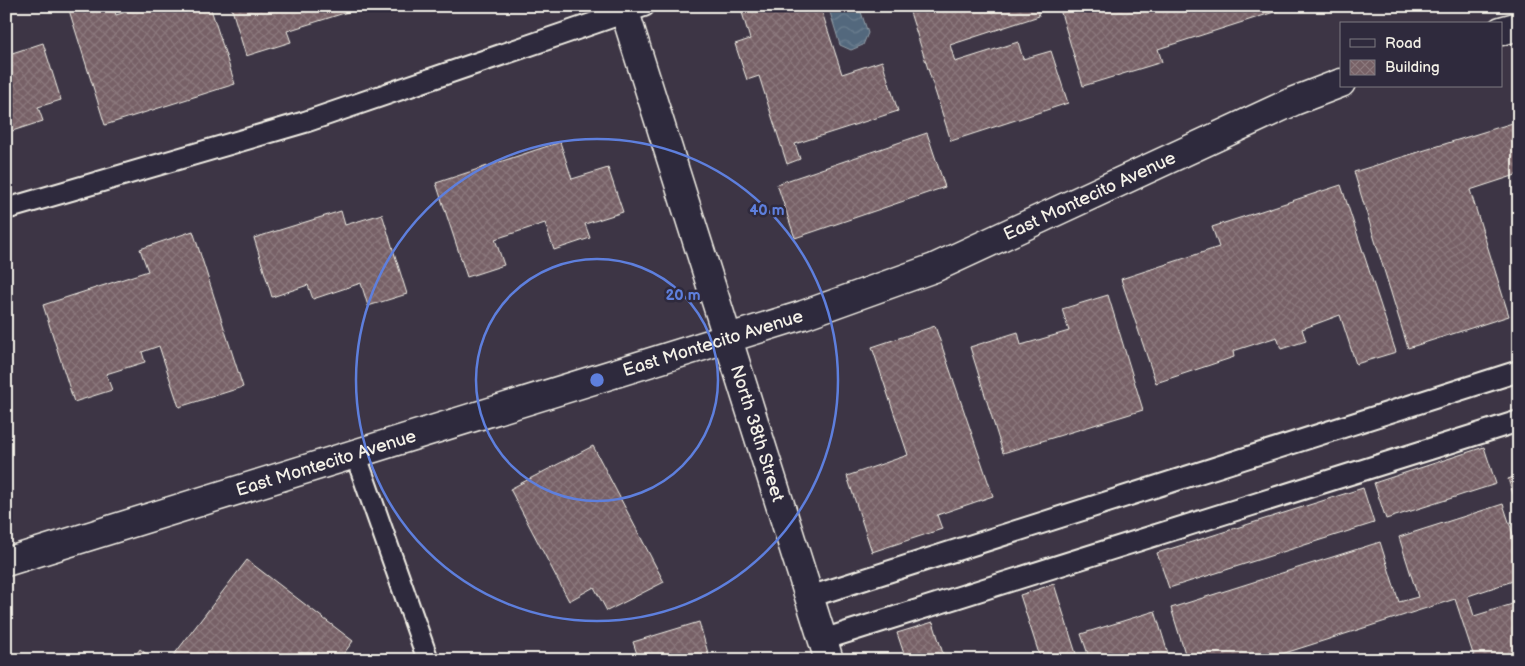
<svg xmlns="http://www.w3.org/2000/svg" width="1525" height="666" font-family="'Balsamiq Sans',sans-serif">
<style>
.water{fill:url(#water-waves);stroke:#939fa8}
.building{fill:url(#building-cross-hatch);stroke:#f4f1e8}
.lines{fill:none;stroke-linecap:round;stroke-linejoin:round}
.service-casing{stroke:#f4f1e8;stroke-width:24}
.minor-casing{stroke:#f4f1e8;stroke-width:31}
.service{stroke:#2f2a3d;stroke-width:20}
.minor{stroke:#2f2a3d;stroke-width:28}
.ring{fill:none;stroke:#5e7fdd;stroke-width:2.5}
.labels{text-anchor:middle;stroke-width:5;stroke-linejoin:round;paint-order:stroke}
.street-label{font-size:18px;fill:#f4f1e8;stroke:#2f2a3d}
.centre{fill:#5e7fdd;stroke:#2f2a3d;stroke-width:2.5}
.ring-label{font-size:15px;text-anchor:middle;font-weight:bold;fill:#5e7fdd;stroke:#2f2a3d;stroke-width:5;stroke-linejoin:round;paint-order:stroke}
</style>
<defs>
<pattern id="water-waves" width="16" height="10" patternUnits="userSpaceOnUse" patternTransform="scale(1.25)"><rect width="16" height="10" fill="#52687d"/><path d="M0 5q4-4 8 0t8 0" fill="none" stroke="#6c7e8f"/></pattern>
<pattern id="building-cross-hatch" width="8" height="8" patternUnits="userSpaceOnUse" patternTransform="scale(1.25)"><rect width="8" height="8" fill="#776166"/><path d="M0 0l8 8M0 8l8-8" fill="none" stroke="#8b787c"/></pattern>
</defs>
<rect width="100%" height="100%" fill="#3d3545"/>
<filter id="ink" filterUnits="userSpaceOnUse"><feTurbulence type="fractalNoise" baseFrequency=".02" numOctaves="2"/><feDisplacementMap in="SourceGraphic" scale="10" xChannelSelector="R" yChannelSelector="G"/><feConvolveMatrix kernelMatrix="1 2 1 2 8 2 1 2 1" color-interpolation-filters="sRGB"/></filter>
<g filter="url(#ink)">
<path class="water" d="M 828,6 L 859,6 L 868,33 L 863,45 L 851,50 L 840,45 Z"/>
<g class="building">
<path d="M 79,6 L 113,6 L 116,15 L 146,6 L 148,6 L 150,12 L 169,6 L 210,6 L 235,84 L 105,125 L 69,10 Z"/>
<path d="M 231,6 L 353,6 L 354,10 L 287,31 L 291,42 L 246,56 Z"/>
<path d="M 740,6 L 820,6 L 842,74 L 882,61 L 898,111 L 795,144 L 800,159 L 787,164 L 759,76 L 747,80 L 735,44 L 750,39 Z"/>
<path d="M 908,6 L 1036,6 L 1039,16 L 950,45 L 955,62 L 1018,42 L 1023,59 L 1051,51 L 1068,103 L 951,141 Z"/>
<path d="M 1059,6 L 1293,6 L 1158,49 L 1162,62 L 1083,86 Z"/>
<path d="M 43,43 L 61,100 L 38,107 L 43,121 L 6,133 L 6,55 Z"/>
<path d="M 1519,121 L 1519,174 L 1470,190 L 1509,316 L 1408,348 L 1354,172 Z"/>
<path d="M 927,133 L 945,187 L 795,238 L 777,184 Z"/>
<path d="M 560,142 L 572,179 L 608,168 L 623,212 L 585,224 L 590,238 L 554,250 L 545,223 L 495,239 L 504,265 L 467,277 L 436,183 Z"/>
<path d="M 1341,185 L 1396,352 L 1356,364 L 1340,315 L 1302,329 L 1306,341 L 1281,349 L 1277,337 L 1233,351 L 1234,357 L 1156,383 L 1121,279 L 1219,247 L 1212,227 Z"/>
<path d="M 341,211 L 345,225 L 382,214 L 407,294 L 368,306 L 361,283 L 313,299 L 308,285 L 272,297 L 254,238 Z"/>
<path d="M 193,231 L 243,387 L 179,407 L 159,346 L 142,352 L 145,362 L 106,374 L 112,390 L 74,402 L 43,305 L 148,271 L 140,249 Z"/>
<path d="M 1108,295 L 1143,410 L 1003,453 L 970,347 L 1018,332 L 1021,345 L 1069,331 L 1062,309 Z"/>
<path d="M 935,326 L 993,496 L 937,515 L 942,529 L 872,552 L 847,476 L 908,455 L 872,347 Z"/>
<path d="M 593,446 L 664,582 L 607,611 L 594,587 L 569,601 L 510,489 Z"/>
<path d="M 1484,447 L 1496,484 L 1386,519 L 1374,483 Z"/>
<path d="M 1519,475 L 1519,511 L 1508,479 Z"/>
<path d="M 1363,488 L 1374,523 L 1169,588 L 1157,553 Z"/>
<path d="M 1503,504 L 1519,552 L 1519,579 L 1468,596 L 1474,616 L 1519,602 L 1519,660 L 1475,660 L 1455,599 L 1263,660 L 1187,660 L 1171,608 L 1380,542 L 1399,602 L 1418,597 L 1399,537 Z"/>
<path d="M 247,560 L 353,641 L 339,660 L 170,660 Z"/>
<path d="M 1054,584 L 1078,660 L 1041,660 L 1020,595 Z"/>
<path d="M 1155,611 L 1170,660 L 1090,660 L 1081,634 Z"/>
<path d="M 699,622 L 710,660 L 639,660 L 633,642 Z"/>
<path d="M 933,622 L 945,660 L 906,660 L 897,633 Z"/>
<path d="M 140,649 L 154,660 L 132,660 Z"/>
</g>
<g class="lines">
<g class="service-casing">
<g id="service">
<path d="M 6,209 L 305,122 L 644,6"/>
<path d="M 355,453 L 428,660"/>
<path d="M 809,597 L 1519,371"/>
<path d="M 822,640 L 1519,421"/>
</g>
</g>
<g class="minor-casing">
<g id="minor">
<path id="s1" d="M 623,6 L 829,660"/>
<path d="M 1501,31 L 1519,26"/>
<path id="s2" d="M 6,562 L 803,315 L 934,268 L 1294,101 L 1341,83"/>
</g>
</g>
<use href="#service" class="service"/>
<use href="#minor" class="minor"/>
</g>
</g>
<g class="ring">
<circle cx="597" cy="380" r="121"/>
<circle cx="597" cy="380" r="241"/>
</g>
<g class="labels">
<g class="street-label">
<text dy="6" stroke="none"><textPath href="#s2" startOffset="1145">East Montecito Avenue</textPath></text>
<text dy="6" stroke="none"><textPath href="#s2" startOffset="740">East Montecito Avenue</textPath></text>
<text dy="6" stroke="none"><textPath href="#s1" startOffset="448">North 38th Street</textPath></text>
<text dy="6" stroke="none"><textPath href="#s2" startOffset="335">East Montecito Avenue</textPath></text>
</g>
</g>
<circle cx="597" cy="380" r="8" class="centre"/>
<g class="ring-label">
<text x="767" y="215">40 m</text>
<text x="683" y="300">20 m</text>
</g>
<rect width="1525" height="666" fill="none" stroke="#2f2a3d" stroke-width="25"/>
<rect x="12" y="12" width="1500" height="641" fill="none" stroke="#f4f1e8" stroke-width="2" filter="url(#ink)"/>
<rect x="1340" y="22" width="162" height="65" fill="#2f2a3d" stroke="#7e7a81"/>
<rect x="1350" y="39" width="25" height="8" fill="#2f2a3d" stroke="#7e7a81"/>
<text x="1385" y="48" font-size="15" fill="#f4f1e8">Road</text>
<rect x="1350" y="60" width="25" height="15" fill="url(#building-cross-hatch)" stroke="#7e7a81"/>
<text x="1385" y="72" font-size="15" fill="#f4f1e8">Building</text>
</svg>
